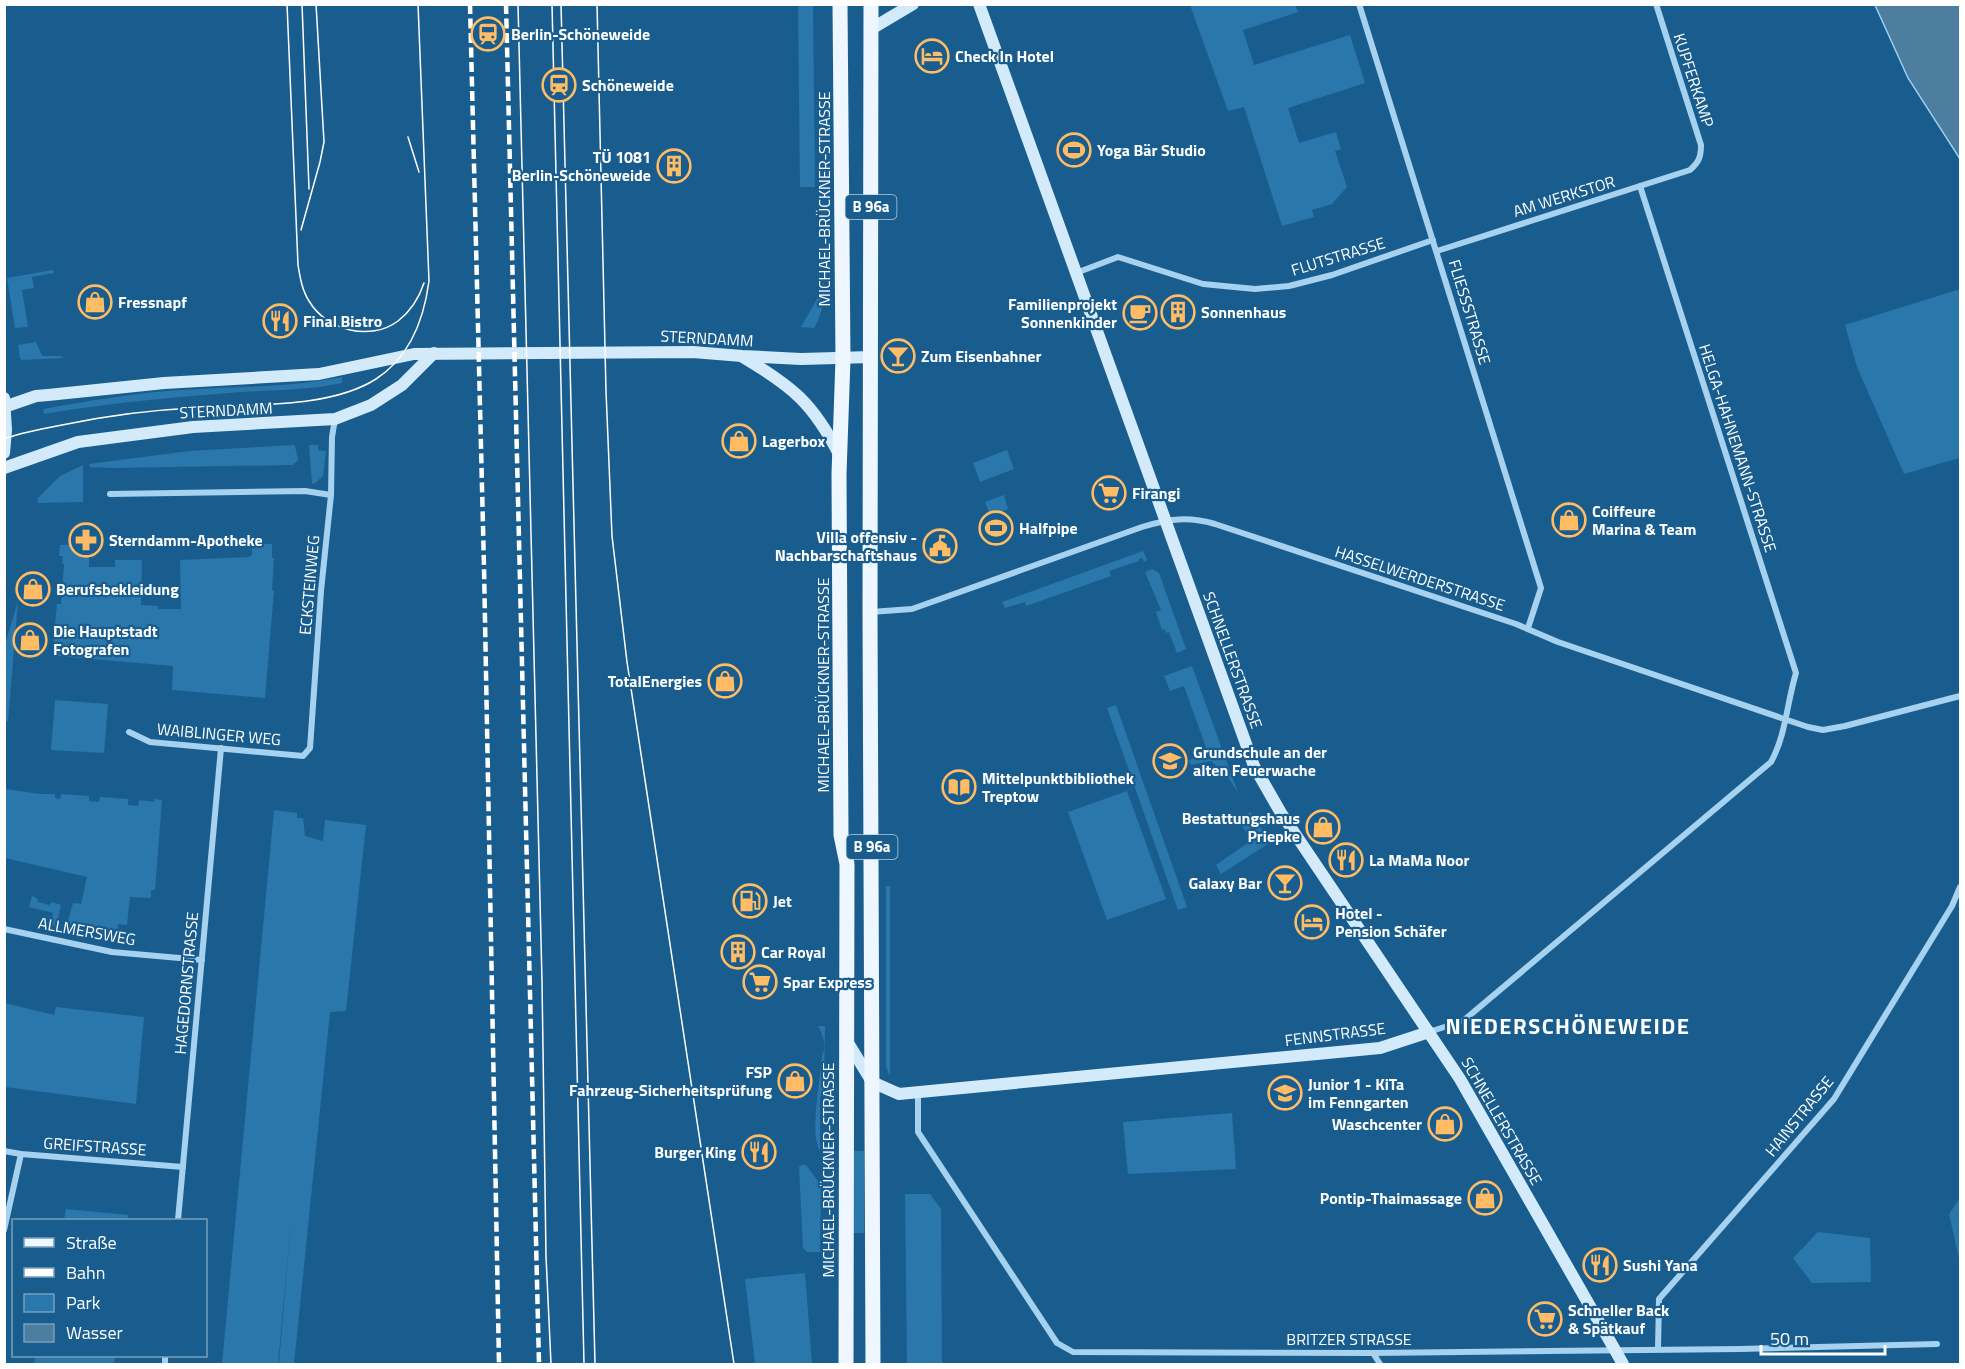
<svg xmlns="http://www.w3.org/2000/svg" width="1965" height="1369" font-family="'Titillium Web',sans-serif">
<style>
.green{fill:#2977ab}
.water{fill:#4d7ea0;stroke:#99cff1;stroke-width:1.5}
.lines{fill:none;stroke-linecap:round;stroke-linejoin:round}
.street{stroke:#a6d1ef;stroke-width:6}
.secondary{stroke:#d3eafa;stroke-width:12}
.primary{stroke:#eef7ff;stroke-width:15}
.tram{stroke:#fff;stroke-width:1.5}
.rail{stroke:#fff;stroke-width:4.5;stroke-dasharray:10 4.5;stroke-linecap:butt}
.labels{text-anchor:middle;stroke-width:4.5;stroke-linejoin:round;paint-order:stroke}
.shield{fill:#195d8f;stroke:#bacedd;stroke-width:1.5}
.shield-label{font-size:15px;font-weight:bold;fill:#fff}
.poi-label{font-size:16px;font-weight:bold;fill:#fff;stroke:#195d8f;text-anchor:start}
.street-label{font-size:16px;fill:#fff;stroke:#195d8f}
.district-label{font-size:22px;font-weight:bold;letter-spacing:1.5px;fill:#fff;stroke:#195d8f}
</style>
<rect width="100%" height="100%" fill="#195d8f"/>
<g class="green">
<path d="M 798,5 L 813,5 L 815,187 L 800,187 Z"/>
<path d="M 1190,5 L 1295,5 L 1298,12 L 1243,30 L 1254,65 L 1350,35 L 1365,83 L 1288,108 L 1299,143 L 1336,132 L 1341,149 L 1335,151 L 1347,187 L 1332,204 L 1312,210 L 1314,217 L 1282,226 L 1244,107 L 1228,111 Z"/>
<path d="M 53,270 L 54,273 L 32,277 L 34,288 L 22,290 L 28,327 L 15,328 L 7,278 Z"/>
<path d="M 824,283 C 824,300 823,313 814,328 L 801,327 L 817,299 L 822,284 Z"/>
<path d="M 1960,289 L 1960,461 L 1959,458 L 1904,474 L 1857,367 L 1845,325 Z"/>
<path d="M 36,342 L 42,356 L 61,356 L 64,358 L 22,360 L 20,358 L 18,345 Z"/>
<path d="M 342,377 L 342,383 C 309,390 275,390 241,392 C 175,397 109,403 44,414 L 43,409 C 89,401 134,393 181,390 C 234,386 289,388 342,377 Z"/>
<path d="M 293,445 L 295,446 L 298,460 L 293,465 L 113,468 L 90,467 L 89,464 L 189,451 Z"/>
<path d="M 309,445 L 318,445 L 318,450 L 326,451 L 323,476 L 314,484 L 312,483 Z"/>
<path d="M 1007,450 L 1014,469 L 980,482 L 973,463 Z"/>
<path d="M 83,465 L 83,502 L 38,503 L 37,499 L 60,476 Z"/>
<path d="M 1004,495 L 1008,509 L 990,515 L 985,502 Z"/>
<path d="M 1004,517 L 1009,531 L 988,539 L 983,525 Z"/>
<path d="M 89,544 L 89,567 L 115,567 L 115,560 L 142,560 L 141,605 L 158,606 L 158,609 L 181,609 L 180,560 L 249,557 L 252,555 L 252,544 L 272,544 L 272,558 L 274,558 L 272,590 L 274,591 L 265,698 L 172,690 L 173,666 L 58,656 L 59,646 L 53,645 L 57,604 L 61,604 L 64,564 L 62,563 L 63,556 L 59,556 L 60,545 Z"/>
<path d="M 1143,551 L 1147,560 L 1144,562 L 1142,558 L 1139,559 L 1139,561 L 1109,571 L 1111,576 L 1026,606 L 1025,602 L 1005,608 L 1002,602 Z"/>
<path d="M 1152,569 L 1159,573 L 1186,649 L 1177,653 L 1169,632 L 1166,633 L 1165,629 L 1162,630 L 1156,612 L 1161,610 L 1145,572 Z"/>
<path d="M 18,601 L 8,721 L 5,721 L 5,645 Z"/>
<path d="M 1192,666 L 1238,793 L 1226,774 L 1211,761 L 1191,765 L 1189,760 L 1208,753 L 1184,686 L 1170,691 L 1164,676 Z"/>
<path d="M 55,700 L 108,704 L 104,753 L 51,750 Z"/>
<path d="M 1116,705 L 1187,907 L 1178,910 L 1107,708 Z"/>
<path d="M 5,789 L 41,794 L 55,794 L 55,798 L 60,799 L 61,794 L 89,796 L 89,801 L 99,802 L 100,797 L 128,799 L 128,805 L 138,806 L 139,800 L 154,802 L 154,799 L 162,800 L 155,890 L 151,890 L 151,898 L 130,897 L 127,925 L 118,924 L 117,936 L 66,928 L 73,903 L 81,904 L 87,877 L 5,858 Z"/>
<path d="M 1127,791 L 1166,899 L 1107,920 L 1068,812 Z"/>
<path d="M 274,810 L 297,813 L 297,818 L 303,818 L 305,836 L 323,841 L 325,820 L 366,825 L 346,1011 L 330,1012 L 294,1364 L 279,1364 L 291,1220 L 278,1364 L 222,1364 Z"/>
<path d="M 1250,812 L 1271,842 L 1221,874 L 1216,865 L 1252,840 L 1238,820 Z"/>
<path d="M 886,886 L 890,886 L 890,1076 L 886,1067 Z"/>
<path d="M 32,896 L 37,898 L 38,902 L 49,905 L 52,902 L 61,905 L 56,926 L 51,924 L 53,913 L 29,907 Z"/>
<path d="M 5,1003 L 54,1015 L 56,1007 L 144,1017 L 136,1104 L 5,1087 Z"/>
<path d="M 818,1026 L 825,1026 L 824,1090 L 820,1097 L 820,1151 C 809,1133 821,1078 822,1055 C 827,1046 823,1035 818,1026 Z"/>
<path d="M 1232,1113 L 1236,1169 L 1128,1174 L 1123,1122 Z"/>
<rect x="852" y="1151" width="12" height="82"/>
<path d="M 802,1165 L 806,1165 L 821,1185 L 820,1252 L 807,1252 L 803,1248 L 799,1167 Z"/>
<path d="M 905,1194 L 930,1194 L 941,1209 L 942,1364 L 907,1364 Z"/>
<path d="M 1960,1198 L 1960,1263 L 1949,1214 Z"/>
<path d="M 66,1209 L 128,1215 L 128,1220 L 64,1220 Z"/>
<path d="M 1818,1232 L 1870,1238 L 1871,1282 L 1812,1283 L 1793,1258 Z"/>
<path d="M 805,1273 L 812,1364 L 755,1364 L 745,1279 Z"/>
<path d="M 36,1356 L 115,1356 L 114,1364 L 34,1364 Z"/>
</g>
<path class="water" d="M 1875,5 L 1960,5 L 1960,159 L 1908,78 Z"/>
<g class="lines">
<g class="street">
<path d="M 1359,4 L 1541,588 L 1528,628"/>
<path d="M 1437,251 L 1690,170 C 1699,162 1701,157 1701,145 L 1656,4"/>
<path d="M 1076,273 L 1118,257 L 1203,284 L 1255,289 L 1289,286 L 1332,275 L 1433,240"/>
<path d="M 110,494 L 305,491 L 331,495"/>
<path d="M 871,612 L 912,609 L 1142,527 C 1168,519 1188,516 1215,524 L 1516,624 L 1558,642 L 1808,727 L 1823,730 L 1845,726 L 1960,696"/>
<path d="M 129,732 L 150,742 L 303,756 L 310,748 L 321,591 L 331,495 L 332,437 L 335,419"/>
<path d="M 4,929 L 112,952 L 202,960"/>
<path d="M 1429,1032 L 1463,1021 L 1771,762 C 1786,735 1787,702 1796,673 L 1640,186"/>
<path d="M 918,1092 L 918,1132 L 1057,1343 L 1073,1352 L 1373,1353 L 1740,1349 L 1937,1344"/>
<path d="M 4,1151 L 21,1154 L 183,1167"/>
<path d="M 178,1220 L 221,748"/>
<path d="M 4,1230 L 21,1154"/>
<path d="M 1658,1349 L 1659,1299 L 1834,1099 L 1952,906 L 1960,887"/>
<path d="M 1373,1353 L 1380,1364"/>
<path d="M 165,1364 L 165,1356"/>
</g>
<g class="secondary">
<path d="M 979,4 L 1254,766 L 1281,813 L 1460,1079 L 1623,1364"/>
<path d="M 871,29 L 913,4"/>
<path d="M 743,357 C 793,387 813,403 840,456"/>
<path d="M 4,398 L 6,430 L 4,453"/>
<path d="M 4,407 L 36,396 L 48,395 L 164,383 L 319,374 L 414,354 L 693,352 L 742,356 L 801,359 L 871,357"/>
<path d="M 4,468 L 78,442 L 193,427 L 335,419 L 371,405 L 402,385 L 434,353"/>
<path d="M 847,1041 L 872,1082 L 899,1094 L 1380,1048 L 1429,1032"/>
</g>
<g class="primary">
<path d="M 840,4 L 843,359 L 839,474 L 841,835 L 847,864 L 846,1364"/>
<path d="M 871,4 L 870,612 L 873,1364"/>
</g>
<g class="tram">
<path d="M 287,4 L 298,265 C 300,277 302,290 309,301 C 326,330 370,342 398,321 C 411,311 419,298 424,283"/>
<path d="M 302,4 L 309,189"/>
<path d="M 518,4 L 542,981 L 546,1256 L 551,1364"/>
<path d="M 552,4 L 584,1364"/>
<path d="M 561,4 L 595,1364"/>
<path d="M 597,4 L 606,391 L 612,536 L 627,662 L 734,1364"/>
<path d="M 408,137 L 419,172"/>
<path d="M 301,230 L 320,162 L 324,142 L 316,4"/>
<path d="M 4,439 C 23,432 43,429 62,425 C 105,416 149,410 194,408 C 249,404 329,409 376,379 C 410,357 424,319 429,281 L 418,4"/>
</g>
<g class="rail">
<path d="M 470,4 L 484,567 L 499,1364"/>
<path d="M 506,4 L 539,1364"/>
</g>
</g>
<defs>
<g id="station-ring" transform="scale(1.725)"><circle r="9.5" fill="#195d8f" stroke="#ffbc64" stroke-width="1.5"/><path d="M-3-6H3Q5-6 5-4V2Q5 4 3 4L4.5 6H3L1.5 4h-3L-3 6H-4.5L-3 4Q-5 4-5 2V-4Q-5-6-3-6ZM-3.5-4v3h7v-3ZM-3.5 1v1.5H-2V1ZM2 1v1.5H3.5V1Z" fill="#ffbc64"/></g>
<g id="hotel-ring" transform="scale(1.725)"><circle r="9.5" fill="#195d8f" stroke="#ffbc64" stroke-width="1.5"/><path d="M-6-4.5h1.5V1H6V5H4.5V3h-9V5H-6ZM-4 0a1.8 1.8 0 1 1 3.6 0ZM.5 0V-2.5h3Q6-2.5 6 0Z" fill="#ffbc64"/></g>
<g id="stadium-ring" transform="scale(1.725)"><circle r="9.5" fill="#195d8f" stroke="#ffbc64" stroke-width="1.5"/><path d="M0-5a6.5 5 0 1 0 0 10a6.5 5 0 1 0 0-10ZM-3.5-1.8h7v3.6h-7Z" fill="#ffbc64"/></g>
<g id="building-ring" transform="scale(1.725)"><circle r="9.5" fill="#195d8f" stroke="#ffbc64" stroke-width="1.5"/><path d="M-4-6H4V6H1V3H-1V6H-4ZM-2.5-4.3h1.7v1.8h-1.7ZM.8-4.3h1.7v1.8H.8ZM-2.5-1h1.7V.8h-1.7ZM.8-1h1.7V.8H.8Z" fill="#ffbc64"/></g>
<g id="shop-ring" transform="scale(1.725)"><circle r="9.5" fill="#195d8f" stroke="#ffbc64" stroke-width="1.5"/><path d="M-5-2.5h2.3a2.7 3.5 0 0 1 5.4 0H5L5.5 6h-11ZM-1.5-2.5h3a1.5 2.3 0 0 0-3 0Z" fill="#ffbc64"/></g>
<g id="cafe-ring" transform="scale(1.725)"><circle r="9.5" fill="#195d8f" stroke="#ffbc64" stroke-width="1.5"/><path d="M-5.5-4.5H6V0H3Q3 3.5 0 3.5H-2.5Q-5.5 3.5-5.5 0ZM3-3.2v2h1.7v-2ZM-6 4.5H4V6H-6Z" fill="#ffbc64"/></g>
<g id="restaurant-ring" transform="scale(1.725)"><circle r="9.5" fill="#195d8f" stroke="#ffbc64" stroke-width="1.5"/><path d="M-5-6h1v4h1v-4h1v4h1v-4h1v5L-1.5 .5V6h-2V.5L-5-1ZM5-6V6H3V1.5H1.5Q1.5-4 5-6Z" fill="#ffbc64"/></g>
<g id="bar-ring" transform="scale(1.725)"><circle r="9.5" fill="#195d8f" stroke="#ffbc64" stroke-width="1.5"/><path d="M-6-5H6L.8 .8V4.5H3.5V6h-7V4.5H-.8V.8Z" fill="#ffbc64"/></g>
<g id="supermarket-ring" transform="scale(1.725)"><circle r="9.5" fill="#195d8f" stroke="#ffbc64" stroke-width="1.5"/><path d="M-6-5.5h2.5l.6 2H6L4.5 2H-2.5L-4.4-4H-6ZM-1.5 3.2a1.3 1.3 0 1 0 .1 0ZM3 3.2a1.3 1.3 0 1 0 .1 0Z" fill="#ffbc64"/></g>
<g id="pharmacy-ring" transform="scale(1.725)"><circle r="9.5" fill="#195d8f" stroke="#ffbc64" stroke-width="1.5"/><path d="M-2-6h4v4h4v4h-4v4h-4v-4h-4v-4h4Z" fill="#ffbc64"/></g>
<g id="civic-ring" transform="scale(1.725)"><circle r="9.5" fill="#195d8f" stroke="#ffbc64" stroke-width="1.5"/><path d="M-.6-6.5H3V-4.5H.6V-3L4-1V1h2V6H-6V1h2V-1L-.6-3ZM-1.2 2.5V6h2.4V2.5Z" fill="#ffbc64"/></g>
<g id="school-ring" transform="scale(1.725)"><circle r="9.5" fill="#195d8f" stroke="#ffbc64" stroke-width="1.5"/><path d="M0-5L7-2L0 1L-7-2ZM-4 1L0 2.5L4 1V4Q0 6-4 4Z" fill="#ffbc64"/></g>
<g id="library-ring" transform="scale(1.725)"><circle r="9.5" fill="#195d8f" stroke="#ffbc64" stroke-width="1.5"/><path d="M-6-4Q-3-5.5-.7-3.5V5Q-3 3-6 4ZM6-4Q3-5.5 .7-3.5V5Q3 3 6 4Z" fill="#ffbc64"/></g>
<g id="fuel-ring" transform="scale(1.725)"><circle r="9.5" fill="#195d8f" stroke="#ffbc64" stroke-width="1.5"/><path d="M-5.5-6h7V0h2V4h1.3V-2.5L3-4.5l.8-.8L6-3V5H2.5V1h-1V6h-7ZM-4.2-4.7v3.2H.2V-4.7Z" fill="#ffbc64"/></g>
</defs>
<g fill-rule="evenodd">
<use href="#station-ring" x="488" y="34"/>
<use href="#hotel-ring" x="932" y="56"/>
<use href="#station-ring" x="559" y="85"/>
<use href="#stadium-ring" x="1074" y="150"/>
<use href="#building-ring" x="674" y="166"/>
<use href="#shop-ring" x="95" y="302"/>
<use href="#building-ring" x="1178" y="312"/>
<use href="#cafe-ring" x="1140" y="313"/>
<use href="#restaurant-ring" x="280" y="321"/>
<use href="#bar-ring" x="898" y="356"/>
<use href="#shop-ring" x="739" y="441"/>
<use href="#supermarket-ring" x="1109" y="493"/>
<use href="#shop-ring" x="1569" y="520"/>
<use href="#stadium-ring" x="996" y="528"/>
<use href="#pharmacy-ring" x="86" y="540"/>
<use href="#civic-ring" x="940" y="546"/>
<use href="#shop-ring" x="33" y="589"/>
<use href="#shop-ring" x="30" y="640"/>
<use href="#shop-ring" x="725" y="681"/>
<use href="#school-ring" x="1170" y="761"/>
<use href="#library-ring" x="959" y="787"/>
<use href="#shop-ring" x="1323" y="827"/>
<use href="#restaurant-ring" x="1346" y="860"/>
<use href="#bar-ring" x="1285" y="883"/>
<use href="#fuel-ring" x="750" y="901"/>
<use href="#hotel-ring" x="1312" y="922"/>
<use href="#building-ring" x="738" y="952"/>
<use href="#supermarket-ring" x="760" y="982"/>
<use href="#shop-ring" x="795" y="1081"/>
<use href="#school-ring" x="1285" y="1093"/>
<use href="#shop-ring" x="1445" y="1124"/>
<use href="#restaurant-ring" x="759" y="1152"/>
<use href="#shop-ring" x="1485" y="1198"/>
<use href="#restaurant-ring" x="1600" y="1265"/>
<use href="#supermarket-ring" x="1545" y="1319"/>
</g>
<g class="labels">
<g class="shield">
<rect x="845.5" y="195" width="51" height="24" rx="4.5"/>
<rect x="846.5" y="835" width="51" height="24" rx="4.5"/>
</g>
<g class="shield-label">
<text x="871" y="212">B 96a</text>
<text x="872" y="852">B 96a</text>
</g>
<g class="poi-label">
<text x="511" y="40">Berlin-Schöneweide</text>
<text x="955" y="62">Check In Hotel</text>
<text x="582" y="91">Schöneweide</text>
<text x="1097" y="156">Yoga Bär Studio</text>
<text x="651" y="163" text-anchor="end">TÜ 1081<tspan x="651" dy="18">Berlin-Schöneweide</tspan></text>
<text x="118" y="308">Fressnapf</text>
<text x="1117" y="310" text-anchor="end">Familienprojekt<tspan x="1117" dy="18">Sonnenkinder</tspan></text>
<text x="1201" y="318">Sonnenhaus</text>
<text x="303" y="327">Final Bistro</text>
<text x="921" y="362">Zum Eisenbahner</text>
<text x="762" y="447">Lagerbox</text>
<text x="1132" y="499">Firangi</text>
<text x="1592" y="517">Coiffeure<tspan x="1592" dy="18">Marina &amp; Team</tspan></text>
<text x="1019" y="534">Halfpipe</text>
<text x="917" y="543" text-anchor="end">Villa offensiv -<tspan x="917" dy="18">Nachbarschaftshaus</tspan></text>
<text x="109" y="546">Sterndamm-Apotheke</text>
<text x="56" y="595">Berufsbekleidung</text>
<text x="53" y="637">Die Hauptstadt<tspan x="53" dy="18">Fotografen</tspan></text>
<text x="702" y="687" text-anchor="end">TotalEnergies</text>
<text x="1193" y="758">Grundschule an der<tspan x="1193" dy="18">alten Feuerwache</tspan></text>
<text x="982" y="784">Mittelpunktbibliothek<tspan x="982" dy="18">Treptow</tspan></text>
<text x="1300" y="824" text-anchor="end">Bestattungshaus<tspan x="1300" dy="18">Priepke</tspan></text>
<text x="1369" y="866">La MaMa Noor</text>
<text x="1262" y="889" text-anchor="end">Galaxy Bar</text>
<text x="773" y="907">Jet</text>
<text x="1335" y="919">Hotel -<tspan x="1335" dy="18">Pension Schäfer</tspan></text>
<text x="761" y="958">Car Royal</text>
<text x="783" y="988">Spar Express</text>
<text x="772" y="1078" text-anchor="end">FSP<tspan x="772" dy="18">Fahrzeug-Sicherheitsprüfung</tspan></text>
<text x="1308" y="1090">Junior 1 - KiTa<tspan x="1308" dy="18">im Fenngarten</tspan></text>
<text x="1422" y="1130" text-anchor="end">Waschcenter</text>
<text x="736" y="1158" text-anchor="end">Burger King</text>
<text x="1462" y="1204" text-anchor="end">Pontip-Thaimassage</text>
<text x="1623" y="1271">Sushi Yana</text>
<text x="1568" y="1316">Schneller Back<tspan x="1568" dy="18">&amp; Spätkauf</tspan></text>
</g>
<g class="street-label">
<text transform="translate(1694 80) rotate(72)" y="6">KUPFERKAMP</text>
<text transform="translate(1564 196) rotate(-17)" y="6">AM WERKSTOR</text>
<text transform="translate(824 199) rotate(-90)" y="6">MICHAEL-BRÜCKNER-STRASSE</text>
<text transform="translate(1338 256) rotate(-17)" y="6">FLUTSTRASSE</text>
<text transform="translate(1470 312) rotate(73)" y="6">FLIESSSTRASSE</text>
<text transform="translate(707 338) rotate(3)" y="6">STERNDAMM</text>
<text transform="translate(226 410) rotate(-3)" y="6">STERNDAMM</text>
<text transform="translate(1738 448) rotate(72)" y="6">HELGA-HAHNEMANN-STRASSE</text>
<text transform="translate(1420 578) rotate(18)" y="6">HASSELWERDERSTRASSE</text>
<text transform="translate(309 585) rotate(-85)" y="6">ECKSTEINWEG</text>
<text transform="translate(1233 660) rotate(70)" y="6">SCHNELLERSTRASSE</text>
<text transform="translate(823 685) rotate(-90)" y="6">MICHAEL-BRÜCKNER-STRASSE</text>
<text transform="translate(219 734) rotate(5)" y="6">WAIBLINGER WEG</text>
<text transform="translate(87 931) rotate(10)" y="6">ALLMERSWEG</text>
<text transform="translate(186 983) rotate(-85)" y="6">HAGEDORNSTRASSE</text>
<text transform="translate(1335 1034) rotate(-7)" y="6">FENNSTRASSE</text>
<text transform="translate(1799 1116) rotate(-51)" y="6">HAINSTRASSE</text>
<text transform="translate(1502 1121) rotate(60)" y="6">SCHNELLERSTRASSE</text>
<text transform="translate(95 1146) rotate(4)" y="6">GREIFSTRASSE</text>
<text transform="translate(828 1170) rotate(-90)" y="6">MICHAEL-BRÜCKNER-STRASSE</text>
<text x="1349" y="1345">BRITZER STRASSE</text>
</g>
<g class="district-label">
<text x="1568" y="1034">NIEDERSCHÖNEWEIDE</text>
</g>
</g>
<rect width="1965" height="1369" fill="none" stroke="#ffffff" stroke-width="12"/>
<rect x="12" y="1219" width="195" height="138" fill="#195d8f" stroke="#759ebc" stroke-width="1.5"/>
<rect x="24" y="1238" width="30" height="9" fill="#eef7ff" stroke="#759ebc" stroke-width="1.5"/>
<text x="66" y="1249" font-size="18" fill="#ffffff">Straße</text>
<rect x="24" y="1268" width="30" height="9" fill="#ffffff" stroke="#759ebc" stroke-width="1.5"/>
<text x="66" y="1279" font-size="18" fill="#ffffff">Bahn</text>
<rect x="24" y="1294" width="30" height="18" fill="#2977ab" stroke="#759ebc" stroke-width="1.5"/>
<text x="66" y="1309" font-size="18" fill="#ffffff">Park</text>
<rect x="24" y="1324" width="30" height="18" fill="#4d7ea0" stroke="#759ebc" stroke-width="1.5"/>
<text x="66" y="1339" font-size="18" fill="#ffffff">Wasser</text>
<path d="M1761 1345v9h124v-9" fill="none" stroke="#ffffff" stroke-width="3"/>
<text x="1770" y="1345" font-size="18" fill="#ffffff" stroke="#195d8f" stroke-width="4.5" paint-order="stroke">50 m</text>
</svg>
